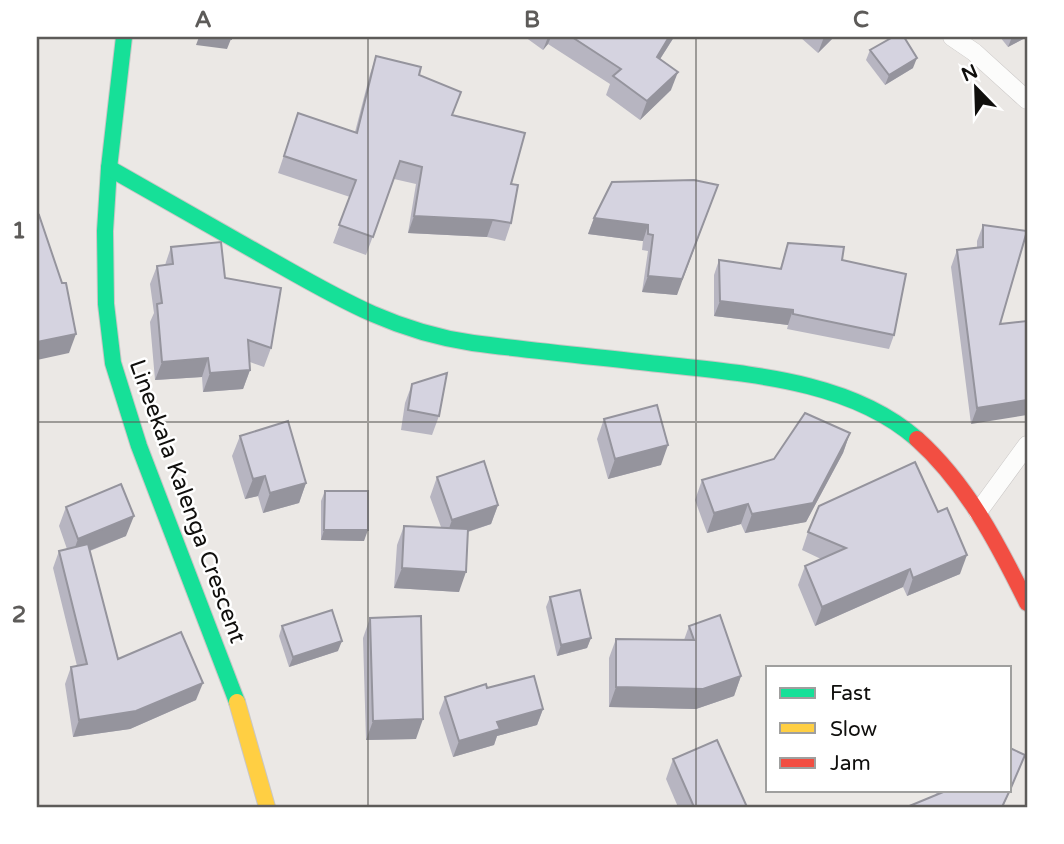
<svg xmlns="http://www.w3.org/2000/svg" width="1064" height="844" font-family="'Varela Round',sans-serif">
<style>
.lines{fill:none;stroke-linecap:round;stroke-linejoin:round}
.lane-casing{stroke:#c9c6c5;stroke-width:19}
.fast-casing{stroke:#c9c6c5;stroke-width:18}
.slow-casing{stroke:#c9c6c5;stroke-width:18}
.jam-casing{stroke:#c9c6c5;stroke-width:18}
.lane{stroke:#fcfcfb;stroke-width:18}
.fast{stroke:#16e098;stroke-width:16}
.slow{stroke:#ffcf43;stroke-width:16}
.jam{stroke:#f24e42;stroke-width:16}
.wall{fill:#b7b5c1}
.shaded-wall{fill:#95949d}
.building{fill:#d5d3e0;stroke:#95949d;stroke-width:2}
.grid{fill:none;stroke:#5d5b59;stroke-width:2;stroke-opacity:0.55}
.labels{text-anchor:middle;stroke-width:5;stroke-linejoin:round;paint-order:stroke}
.street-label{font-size:23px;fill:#100f0d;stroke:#fff}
.neatline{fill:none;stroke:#5d5b59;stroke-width:2.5}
.grid-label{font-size:23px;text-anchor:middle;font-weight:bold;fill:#5d5b59}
</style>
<rect width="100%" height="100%" fill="#ebe8e5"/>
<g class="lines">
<g class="lane-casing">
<g id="lane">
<path d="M 952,37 L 974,52 L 1027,100"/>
<path d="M 978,512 L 1027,445"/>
</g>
</g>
<g class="fast-casing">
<g id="fast">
<path d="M 124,37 L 109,168 L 105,231 L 106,304 L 113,363 L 139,446 L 237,702"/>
<path d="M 109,168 C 160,197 211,226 262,255 C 333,295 390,331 473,343 C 534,351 597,357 659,364 C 745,374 849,379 917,439"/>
</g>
</g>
<g class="slow-casing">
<path id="slow" d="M 237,702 L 267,807"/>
</g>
<g class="jam-casing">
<path id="jam" d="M 917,439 C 967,484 998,544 1027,603"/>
</g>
<use href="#lane" class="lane"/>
<use href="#fast" class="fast"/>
<use href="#slow" class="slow"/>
<use href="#jam" class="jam"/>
</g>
<g class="wall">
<path d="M 525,37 L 674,37 L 660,59 L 671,90 L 640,120 L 606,95 L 610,84 L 548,44 L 543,50 Z"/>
<path d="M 800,37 L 834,37 L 818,53 Z"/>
<path d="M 1000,37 L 1027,37 L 1008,47 Z"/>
<path d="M 870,50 L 913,68 L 885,85 L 866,60 Z"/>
<path d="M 376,56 L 419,75 L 511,184 L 511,223 L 505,241 L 487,237 L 408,233 L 416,184 L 394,179 L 366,255 L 333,243 L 350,197 L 278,173 L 298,113 L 355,132 L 370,74 Z"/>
<path d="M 694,180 L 677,295 L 642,292 L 648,251 L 642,250 L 643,241 L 588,234 L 594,218 Z"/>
<path d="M 983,225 L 1000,324 L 1027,321 L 971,424 L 951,267 L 957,250 L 977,248 L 977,241 Z"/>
<path d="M 788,243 L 842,260 L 894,335 L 889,349 L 787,329 L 788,325 L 714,316 L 714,275 L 719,260 L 780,269 Z"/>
<path d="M 171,247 L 225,278 L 271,348 L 264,367 L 250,362 L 250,370 L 243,389 L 203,392 L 202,377 L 155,380 L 150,322 L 154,313 L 150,284 L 157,266 L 165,265 Z"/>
<path d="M 412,384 L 439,416 L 432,435 L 401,430 L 405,403 Z"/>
<path d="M 604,419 L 661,465 L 608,479 L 597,439 Z"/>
<path d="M 850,433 L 843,453 L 806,522 L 745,533 L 741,524 L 707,533 L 695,500 L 702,480 L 774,459 Z"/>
<path d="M 240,436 L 306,483 L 299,503 L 263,513 L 258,496 L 245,499 L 232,456 Z"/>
<path d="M 437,477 L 498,505 L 491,524 L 468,532 L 459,592 L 394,588 L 397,545 L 404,526 L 441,527 L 430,497 Z"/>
<path d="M 325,491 L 364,541 L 321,540 L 321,501 Z"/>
<path d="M 66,507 L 126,536 L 90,551 L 118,659 L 196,700 L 130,729 L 73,737 L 65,684 L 71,667 L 77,666 L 53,568 L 59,551 L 67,549 L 59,526 Z"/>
<path d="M 808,532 L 960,574 L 907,596 L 903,587 L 815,626 L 798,585 L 805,566 L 821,559 L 802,550 Z"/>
<path d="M 550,597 L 591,638 L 587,648 L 557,656 L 546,607 Z"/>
<path d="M 370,618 L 416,739 L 366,740 L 363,638 Z"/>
<path d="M 282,626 L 338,651 L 289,667 L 279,636 Z"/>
<path d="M 689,626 L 741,676 L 734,696 L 696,709 L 609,707 L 609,658 L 616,639 L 684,640 Z"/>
<path d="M 487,688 L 543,709 L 537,725 L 497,736 L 494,745 L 453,757 L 439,713 L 445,697 Z"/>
<path d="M 1025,755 L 1003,807 L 907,807 L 937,794 L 931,790 L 1010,790 Z"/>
<path d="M 673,759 L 747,807 L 678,807 L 666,779 Z"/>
</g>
<g class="shaded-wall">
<path d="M 199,37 L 214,37 L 231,39 L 227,49 L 196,45 Z"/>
<path d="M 548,37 L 551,37 L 548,44 L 543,50 Z"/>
<path d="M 669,37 L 674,37 L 650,75 L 657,57 Z"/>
<path d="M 824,37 L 834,37 L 818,53 Z"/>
<path d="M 1012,37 L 1027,37 L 1008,47 Z"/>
<path d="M 917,58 L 913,68 L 885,85 L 889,75 Z"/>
<path d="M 678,72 L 671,90 L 640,120 L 647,101 Z"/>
<path d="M 712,201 L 677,295 L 642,292 L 648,276 Z"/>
<path d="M 414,216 L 493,220 L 487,237 L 408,233 Z"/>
<path d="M 594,218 L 648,225 L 643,241 L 588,234 Z"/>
<path d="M 720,301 L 793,310 L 788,325 L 714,316 Z"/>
<path d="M 76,334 L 69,353 L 37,360 L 37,342 Z"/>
<path d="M 208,358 L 202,377 L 155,380 L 162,362 Z"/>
<path d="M 250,370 L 243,389 L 203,392 L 210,373 Z"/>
<path d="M 1027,400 L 1027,415 L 971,424 L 977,408 Z"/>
<path d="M 850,433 L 843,453 L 806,522 L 745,533 L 752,514 Z"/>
<path d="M 668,445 L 661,465 L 608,479 L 615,459 Z"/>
<path d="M 265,476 L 258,496 L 245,499 L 253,479 Z"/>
<path d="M 306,483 L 299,503 L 263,513 L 270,493 Z"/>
<path d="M 748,504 L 741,524 L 707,533 L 714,513 Z"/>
<path d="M 498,505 L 491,524 L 445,539 L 452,520 Z"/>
<path d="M 134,516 L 126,536 L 71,558 L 78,539 Z"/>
<path d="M 324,530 L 368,530 L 364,541 L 321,540 Z"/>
<path d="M 967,555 L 960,574 L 907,596 L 913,578 Z"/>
<path d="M 402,568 L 466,572 L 459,592 L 394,588 Z"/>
<path d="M 910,569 L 903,587 L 815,626 L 822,607 Z"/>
<path d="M 591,638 L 587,648 L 557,656 L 561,645 Z"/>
<path d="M 342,641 L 338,651 L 289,667 L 293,657 Z"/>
<path d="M 741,676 L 734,696 L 696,709 L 609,707 L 616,687 Z"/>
<path d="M 203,683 L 196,700 L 130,729 L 73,737 L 79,720 Z"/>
<path d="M 543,709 L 537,725 L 497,736 L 494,745 L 453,757 L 459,741 L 497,722 Z"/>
<path d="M 423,719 L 416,739 L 366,740 L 373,721 Z"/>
</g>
<g class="building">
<path d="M 214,37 L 231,37 L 231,39 Z"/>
<path d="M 572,37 L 669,37 L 657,57 L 678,72 L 647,101 L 613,76 L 621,69 Z"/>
<path d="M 893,37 L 904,37 L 917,58 L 889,75 L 870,50 Z"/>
<path d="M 376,56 L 421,67 L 419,75 L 461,92 L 452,115 L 525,133 L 511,184 L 518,185 L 511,223 L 493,220 L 414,216 L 422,167 L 400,161 L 373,237 L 339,225 L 356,180 L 284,156 L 298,113 L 357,133 Z"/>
<path d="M 694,180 L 718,185 L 682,279 L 648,276 L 653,235 L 648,234 L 648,225 L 594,218 L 612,182 Z"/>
<path d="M 39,215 L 62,283 L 66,283 L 76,334 L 37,342 L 37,216 Z"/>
<path d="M 983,225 L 1027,231 L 1000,324 L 1027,321 L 1027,400 L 977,408 L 957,250 L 983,247 Z"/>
<path d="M 221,242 L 225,278 L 281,288 L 271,348 L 248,340 L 250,370 L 210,373 L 208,358 L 162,362 L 157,304 L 162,303 L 157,266 L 173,264 L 171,247 Z"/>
<path d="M 788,243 L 844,247 L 842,260 L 906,274 L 894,335 L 793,314 L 793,310 L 720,301 L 719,260 L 781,269 Z"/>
<path d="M 447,373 L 439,416 L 408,410 L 412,384 Z"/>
<path d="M 657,405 L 668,445 L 615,459 L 604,419 Z"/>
<path d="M 805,413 L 850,433 L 813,503 L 752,514 L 748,504 L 714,513 L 702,480 L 774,459 Z"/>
<path d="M 288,421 L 306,483 L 270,493 L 265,476 L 253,479 L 240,436 Z"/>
<path d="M 484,461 L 498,505 L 452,520 L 437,477 Z"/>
<path d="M 915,462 L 938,512 L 947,508 L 967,555 L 913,578 L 910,569 L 822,607 L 805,566 L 846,548 L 808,532 L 819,506 Z"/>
<path d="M 121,484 L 134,516 L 78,539 L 66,507 Z"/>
<path d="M 325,491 L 368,491 L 368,530 L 324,530 Z"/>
<path d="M 404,526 L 468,529 L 466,572 L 402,568 Z"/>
<path d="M 88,544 L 118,659 L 181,632 L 203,683 L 136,711 L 79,720 L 71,667 L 87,664 L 59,551 Z"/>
<path d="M 580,590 L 591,638 L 561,645 L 550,597 Z"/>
<path d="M 332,610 L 342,641 L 293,657 L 282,626 Z"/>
<path d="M 720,615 L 741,676 L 703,689 L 616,687 L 616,639 L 694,640 L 689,626 Z"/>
<path d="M 421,616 L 423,719 L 373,721 L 370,618 Z"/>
<path d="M 534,676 L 543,709 L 497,722 L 500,729 L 459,741 L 445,697 L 486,684 L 487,688 Z"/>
<path d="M 717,740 L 747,807 L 694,807 L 673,759 Z"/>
<path d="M 1010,748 L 1025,755 L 1010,790 Z"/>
<path d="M 948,790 L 1010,790 L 1002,807 L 907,807 Z"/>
</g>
<path class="grid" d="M 368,37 L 368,807M 696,37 L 696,807M 37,422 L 1027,422"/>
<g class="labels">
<g class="street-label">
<text transform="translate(188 501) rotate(70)" y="8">Lineekala Kalenga Crescent</text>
</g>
</g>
<rect width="1064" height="844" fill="none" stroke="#ffffff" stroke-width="77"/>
<rect x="766" y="666" width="245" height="126" fill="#ffffff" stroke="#9f9f9e" stroke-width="2"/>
<rect x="780" y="688" width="35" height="10" fill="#16e098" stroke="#9f9f9e" stroke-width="2"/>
<text x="830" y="700" font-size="21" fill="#100f0d">Fast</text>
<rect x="780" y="723" width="35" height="10" fill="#ffcf43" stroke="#9f9f9e" stroke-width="2"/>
<text x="830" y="736" font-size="21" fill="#100f0d">Slow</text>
<rect x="780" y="758" width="35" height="10" fill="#f24e42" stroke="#9f9f9e" stroke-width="2"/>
<text x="830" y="770" font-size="21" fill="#100f0d">Jam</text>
<g transform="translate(976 88) rotate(337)" stroke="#ffffff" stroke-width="5" paint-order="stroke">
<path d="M0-5L12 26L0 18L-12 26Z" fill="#100f0d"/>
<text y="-10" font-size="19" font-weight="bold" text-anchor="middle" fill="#100f0d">N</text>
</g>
<rect x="38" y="38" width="988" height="768" class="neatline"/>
<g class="grid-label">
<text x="203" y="27">A</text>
<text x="532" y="27">B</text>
<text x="861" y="27">C</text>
<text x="19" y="238">1</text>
<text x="19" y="622">2</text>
</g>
</svg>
